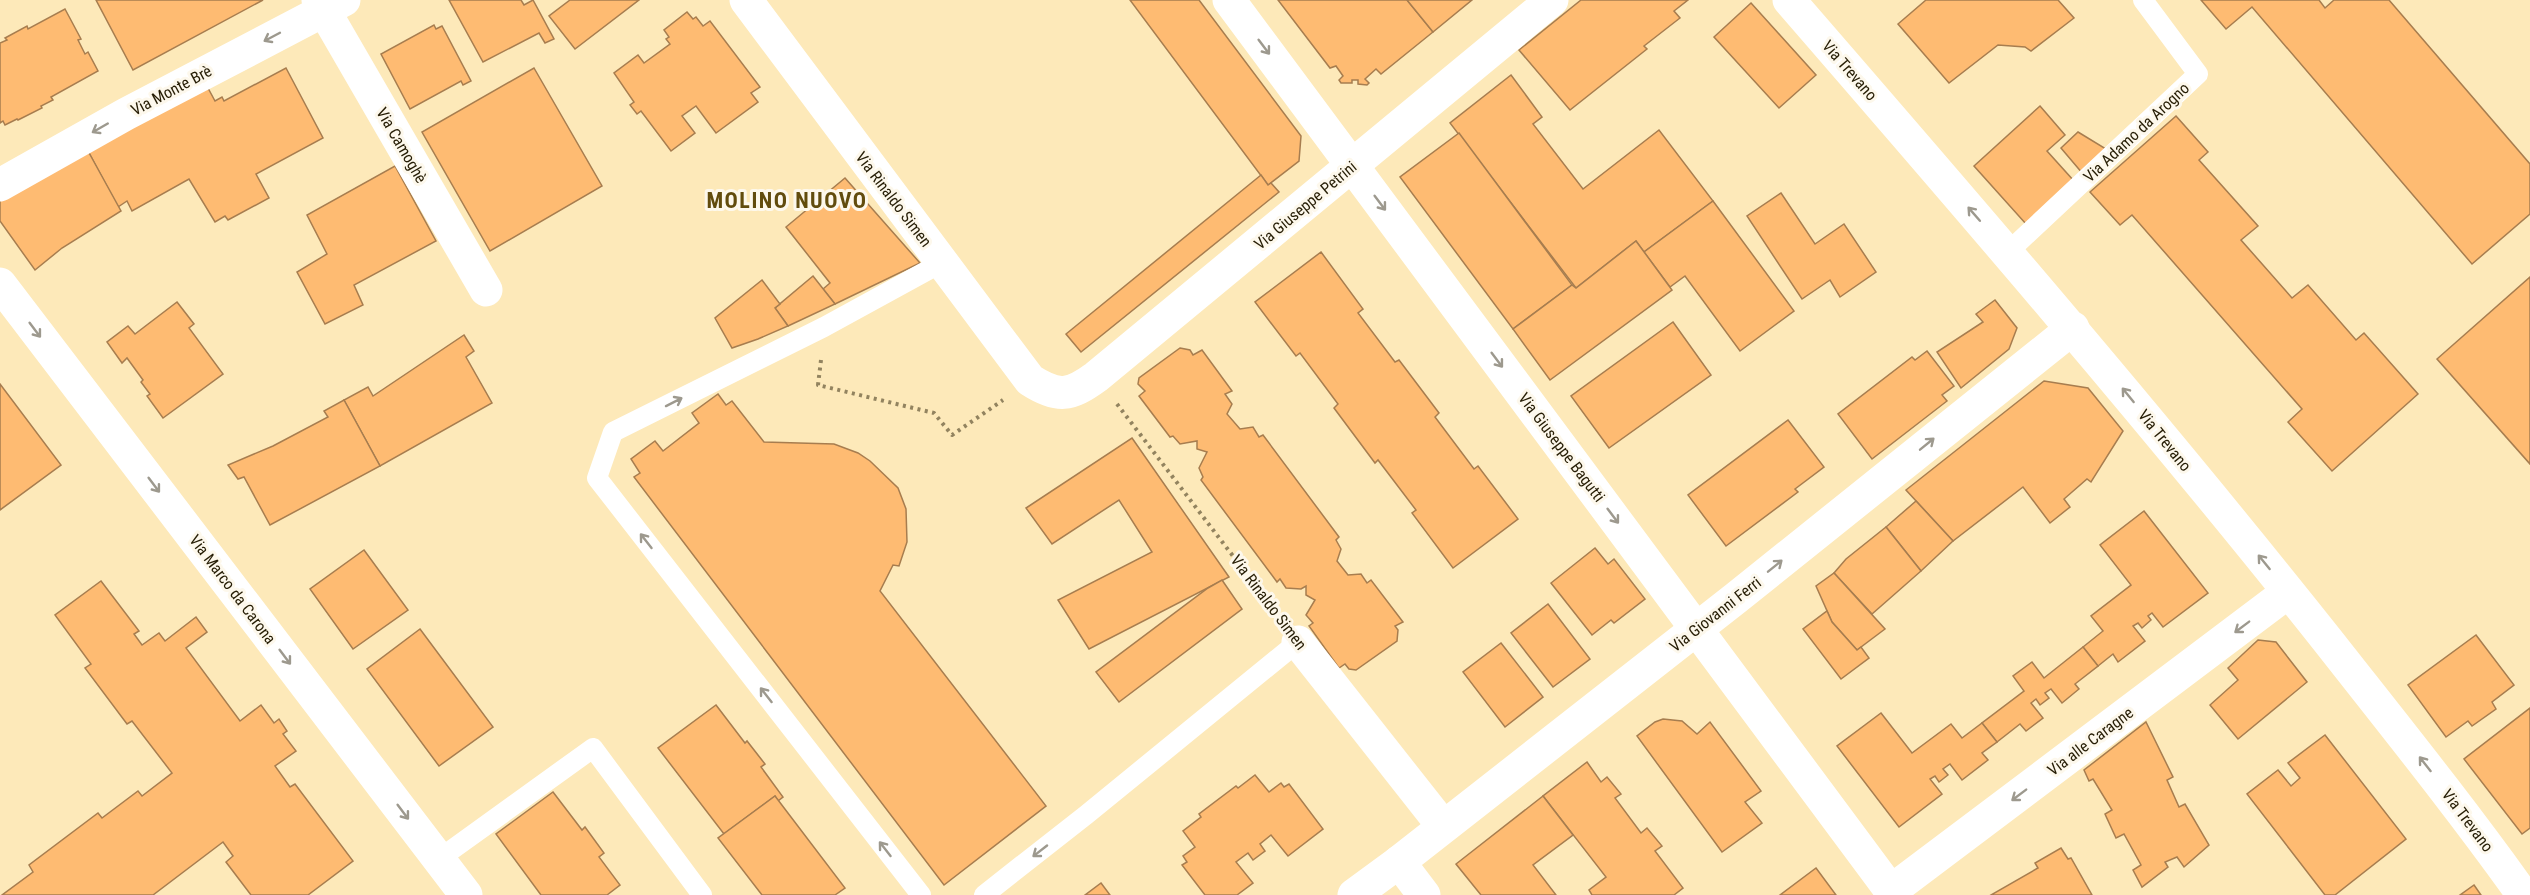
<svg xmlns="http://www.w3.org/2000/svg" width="2530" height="895" font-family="'Roboto Condensed',sans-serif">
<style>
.building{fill:#febb72;stroke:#a77d4f;stroke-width:1.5}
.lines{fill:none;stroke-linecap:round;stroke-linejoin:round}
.path{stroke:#92835f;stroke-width:4;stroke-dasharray:3 4.5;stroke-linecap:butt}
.service{stroke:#fff;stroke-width:20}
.minor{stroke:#fff;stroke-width:33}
.secondary{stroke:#fff;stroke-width:33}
.oneway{stroke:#9d998e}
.labels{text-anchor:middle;stroke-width:6;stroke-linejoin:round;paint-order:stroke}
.street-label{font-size:16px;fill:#261d05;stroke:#fdf8ec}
.district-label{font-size:22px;font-weight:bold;letter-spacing:1.5px;fill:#624c0d;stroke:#fdf8ec}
</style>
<rect width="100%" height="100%" fill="#fde9b9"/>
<g class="building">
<path d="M 96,0 L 263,0 L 133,70 Z"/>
<path d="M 449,0 L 521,0 L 524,5 L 533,0 L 554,39 L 545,43 L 539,33 L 483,62 Z"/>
<path d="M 570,0 L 639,0 L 575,49 L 549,16 Z"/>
<path d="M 1130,0 L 1199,0 L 1301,136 L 1299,161 L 1268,185 Z"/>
<path d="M 1278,0 L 1407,0 L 1433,32 L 1381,74 L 1376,69 L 1365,79 L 1369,83 L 1367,85 L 1358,84 L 1358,80 L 1352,80 L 1352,83 L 1341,83 L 1339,80 L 1343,76 L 1336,66 L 1330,68 Z"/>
<path d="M 1407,0 L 1472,0 L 1433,32 Z"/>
<path d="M 1581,0 L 1688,0 L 1674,11 L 1680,18 L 1644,46 L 1647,49 L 1570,110 L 1519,50 Z"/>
<path d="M 1926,0 L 2058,0 L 2074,18 L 2031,51 L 2025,47 L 1998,45 L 1949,83 L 1898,24 Z"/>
<path d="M 2201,0 L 2319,0 L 2325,8 L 2334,0 L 2389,0 L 2530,164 L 2530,214 L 2472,264 L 2252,7 L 2226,29 Z"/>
<path d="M 1751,3 L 1816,75 L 1779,108 L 1714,37 Z"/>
<path d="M 65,9 L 81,39 L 78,40 L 85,54 L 88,52 L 98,71 L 51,97 L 53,100 L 41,106 L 42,108 L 18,120 L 17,119 L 5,125 L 3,121 L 0,123 L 0,43 L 7,40 L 5,38 L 27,26 L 28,29 Z"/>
<path d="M 687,12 L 693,19 L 696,17 L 703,26 L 710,21 L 760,87 L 751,93 L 758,102 L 716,133 L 696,106 L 682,116 L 695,133 L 671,151 L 641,111 L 637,114 L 630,105 L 634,102 L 614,73 L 638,55 L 644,63 L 670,44 L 666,39 L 669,37 L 664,30 Z"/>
<path d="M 434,25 L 436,29 L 442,26 L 471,81 L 463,85 L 461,81 L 410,109 L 381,54 Z"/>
<path d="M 286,68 L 323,138 L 256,174 L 269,198 L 228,220 L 225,216 L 215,222 L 189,179 L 132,211 L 127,201 L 118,207 L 88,151 L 201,75 L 215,101 L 222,97 L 224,101 Z"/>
<path d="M 534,68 L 602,186 L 490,251 L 422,132 Z"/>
<path d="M 1511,75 L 1542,117 L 1533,124 L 1583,189 L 1659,130 L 1713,201 L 1644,252 L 1636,241 L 1576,288 L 1450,123 Z"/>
<path d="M 2040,106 L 2065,135 L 2047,151 L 2074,181 L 2026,224 L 1974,166 Z"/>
<path d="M 2176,116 L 2208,152 L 2199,160 L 2258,226 L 2241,240 L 2292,298 L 2308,285 L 2356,340 L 2364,333 L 2418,394 L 2332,471 L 2288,422 L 2302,409 L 2132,215 L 2120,225 L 2090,192 Z"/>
<path d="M 2078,132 L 2111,152 L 2083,174 L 2061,148 Z"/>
<path d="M 1459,133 L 1572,285 L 1513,329 L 1400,177 Z"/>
<path d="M 88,151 L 121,211 L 62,248 L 35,270 L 0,221 L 0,200 Z"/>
<path d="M 395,166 L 436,241 L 354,285 L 363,305 L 325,324 L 297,272 L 327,254 L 307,215 Z"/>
<path d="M 1261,175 L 1268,185 L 1271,183 L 1279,192 L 1081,352 L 1066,334 Z"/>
<path d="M 845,178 L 920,263 L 835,304 L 823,289 L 830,283 L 786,227 Z"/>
<path d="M 1781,193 L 1815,244 L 1844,224 L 1876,272 L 1840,297 L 1830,280 L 1802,299 L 1747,216 Z"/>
<path d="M 1713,201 L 1794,311 L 1740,351 L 1685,276 L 1670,287 L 1644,252 Z"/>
<path d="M 1636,241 L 1672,290 L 1550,380 L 1513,329 L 1572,285 L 1576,288 Z"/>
<path d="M 1321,252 L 1363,309 L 1358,313 L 1395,362 L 1399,360 L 1439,413 L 1435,417 L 1474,469 L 1478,466 L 1518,519 L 1453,568 L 1412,513 L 1416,510 L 1378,460 L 1375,463 L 1334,408 L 1338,404 L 1300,353 L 1296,356 L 1255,302 Z"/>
<path d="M 813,276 L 835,304 L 788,326 L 775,308 Z"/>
<path d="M 2530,277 L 2530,464 L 2437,359 Z"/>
<path d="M 762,280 L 780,304 L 775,308 L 788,326 L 758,339 L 732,348 L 715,318 Z"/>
<path d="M 1995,300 L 2017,328 L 2009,349 L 1961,388 L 1937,352 L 1983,322 L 1976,314 Z"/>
<path d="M 177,302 L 194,324 L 189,328 L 223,374 L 163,418 L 147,396 L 150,394 L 141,382 L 143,380 L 127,358 L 122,363 L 107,342 L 128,326 L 135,334 Z"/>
<path d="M 1673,322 L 1711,375 L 1609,448 L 1571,396 Z"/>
<path d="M 464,335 L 474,351 L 466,357 L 492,403 L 380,466 L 344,400 L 368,387 L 373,396 Z"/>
<path d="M 1180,348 L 1190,350 L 1193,355 L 1202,350 L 1232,391 L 1225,394 L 1232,404 L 1227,414 L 1240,429 L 1253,427 L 1259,437 L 1263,435 L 1339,537 L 1336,540 L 1341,549 L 1337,561 L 1348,575 L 1361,574 L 1367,583 L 1371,580 L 1403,622 L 1395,626 L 1398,630 L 1397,641 L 1356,670 L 1349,669 L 1345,664 L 1339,668 L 1309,626 L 1313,623 L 1306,615 L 1315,600 L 1306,595 L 1306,586 L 1301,589 L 1286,588 L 1280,579 L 1277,582 L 1201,480 L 1203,477 L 1199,468 L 1207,452 L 1197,449 L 1197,441 L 1180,444 L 1173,436 L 1170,437 L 1139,396 L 1145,391 L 1138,384 L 1139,378 Z"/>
<path d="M 1927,351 L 1954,386 L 1942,395 L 1947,401 L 1872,459 L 1838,414 L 1912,357 L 1915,360 Z"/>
<path d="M 2044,381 L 2088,388 L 2123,431 L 2091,482 L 2087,479 L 2064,499 L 2070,507 L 2050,523 L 2023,487 L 1953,541 L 1906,490 Z"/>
<path d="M 0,384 L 61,465 L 0,510 Z"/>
<path d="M 718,394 L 726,405 L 732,401 L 764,442 L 834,444 L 858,453 L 870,461 L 898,488 L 906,509 L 907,542 L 899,566 L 893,565 L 880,591 L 1046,806 L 944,885 L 634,477 L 640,473 L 631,459 L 655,441 L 663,451 L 699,423 L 692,413 Z"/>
<path d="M 344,400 L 380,466 L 270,525 L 244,477 L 238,479 L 228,465 L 273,446 L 328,417 L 324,411 Z"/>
<path d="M 1788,420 L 1824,467 L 1795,489 L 1798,492 L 1726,546 L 1688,495 Z"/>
<path d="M 1132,438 L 1229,577 L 1089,649 L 1058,600 L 1152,552 L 1119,500 L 1052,544 L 1026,508 Z"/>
<path d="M 1916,501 L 1953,541 L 1921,571 L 1886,527 Z"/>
<path d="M 2144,511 L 2208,593 L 2163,627 L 2152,613 L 2148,616 L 2151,620 L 2142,628 L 2138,623 L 2133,626 L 2145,641 L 2118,662 L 2113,654 L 2098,666 L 2083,647 L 2103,631 L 2091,616 L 2131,585 L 2100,545 Z"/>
<path d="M 1886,527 L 1921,571 L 1872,614 L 1834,573 L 1846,559 Z"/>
<path d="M 1595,548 L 1608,564 L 1614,559 L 1645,599 L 1614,623 L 1611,620 L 1592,635 L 1551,583 Z"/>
<path d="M 364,550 L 408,610 L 353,649 L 310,589 Z"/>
<path d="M 1834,573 L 1885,629 L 1857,650 L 1832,622 L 1816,586 Z"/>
<path d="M 1222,580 L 1242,609 L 1119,702 L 1096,672 L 1208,588 Z"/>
<path d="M 101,581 L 139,631 L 134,634 L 142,645 L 159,633 L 165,641 L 196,617 L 207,632 L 186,648 L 240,721 L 261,705 L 274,723 L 279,719 L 287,731 L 283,734 L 296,751 L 275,766 L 290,787 L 295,784 L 353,861 L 308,895 L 251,895 L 226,862 L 233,856 L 223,842 L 153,895 L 2,895 L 33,872 L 29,865 L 98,813 L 102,818 L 138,791 L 142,796 L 172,773 L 132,721 L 127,724 L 85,668 L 91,664 L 55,615 Z"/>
<path d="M 1548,604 L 1590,659 L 1553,687 L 1511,633 Z"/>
<path d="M 1827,611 L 1832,622 L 1857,650 L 1861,647 L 1869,658 L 1841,679 L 1803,629 Z"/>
<path d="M 420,629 L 493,727 L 439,766 L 367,669 Z"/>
<path d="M 2476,635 L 2514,685 L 2492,702 L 2496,709 L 2472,726 L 2468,721 L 2446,737 L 2408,685 Z"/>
<path d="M 2258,640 L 2276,642 L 2307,682 L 2238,739 L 2210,705 L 2238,680 L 2228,668 Z"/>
<path d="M 1501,643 L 1543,697 L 1505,727 L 1463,672 Z"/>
<path d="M 2083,647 L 2098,666 L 2075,684 L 2079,689 L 2062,703 L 2051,689 L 2045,693 L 2049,698 L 2040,705 L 2036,699 L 2031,703 L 2043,718 L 2026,731 L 2020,724 L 1997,742 L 1982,723 L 2024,691 L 2013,676 L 2032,662 L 2044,678 Z"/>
<path d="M 716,705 L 745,743 L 747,741 L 765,764 L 761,767 L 783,797 L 778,801 L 775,796 L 724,834 L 658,748 Z"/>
<path d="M 2530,708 L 2530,828 L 2522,834 L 2464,759 Z"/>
<path d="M 1881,713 L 1912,753 L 1951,724 L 1962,738 L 1982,723 L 1997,742 L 1982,753 L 1988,760 L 1962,780 L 1950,764 L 1943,769 L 1948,775 L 1939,782 L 1935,776 L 1930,779 L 1942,794 L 1899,827 L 1837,746 Z"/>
<path d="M 1663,719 L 1682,721 L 1697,734 L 1710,722 L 1761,791 L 1745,802 L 1762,823 L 1722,852 L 1637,736 L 1655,722 Z"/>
<path d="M 2146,722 L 2173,777 L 2167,780 L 2179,807 L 2185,804 L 2209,845 L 2184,867 L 2177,857 L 2165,862 L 2168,867 L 2142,887 L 2133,870 L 2141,865 L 2124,834 L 2116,838 L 2105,814 L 2112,810 L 2093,779 L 2089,781 L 2084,770 Z"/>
<path d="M 2325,735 L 2406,839 L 2335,895 L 2325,895 L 2247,794 L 2278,770 L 2291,786 L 2300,778 L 2288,763 Z"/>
<path d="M 1587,762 L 1601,782 L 1607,777 L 1621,794 L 1615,798 L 1641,833 L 1647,828 L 1662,846 L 1655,851 L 1683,888 L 1674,895 L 1592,895 L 1589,890 L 1606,877 L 1543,796 Z"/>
<path d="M 1255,775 L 1269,792 L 1281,783 L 1284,787 L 1289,784 L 1323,829 L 1288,856 L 1271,835 L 1260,844 L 1265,851 L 1253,860 L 1248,853 L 1236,862 L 1253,883 L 1237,895 L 1205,895 L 1182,865 L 1187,862 L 1183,856 L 1195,847 L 1183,831 L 1201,817 L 1199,814 L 1236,786 L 1238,788 Z"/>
<path d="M 553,792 L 582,830 L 585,827 L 604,853 L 599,857 L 620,885 L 607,895 L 541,895 L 496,834 Z"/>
<path d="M 775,796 L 845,888 L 835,895 L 762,895 L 718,838 Z"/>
<path d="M 1543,796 L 1573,835 L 1533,865 L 1556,895 L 1481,895 L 1456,864 Z"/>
<path d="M 2061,848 L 2068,859 L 2071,858 L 2092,895 L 1991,895 L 2038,868 L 2035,863 Z"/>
<path d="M 1816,868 L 1836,895 L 1780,895 Z"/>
<path d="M 1101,883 L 1110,895 L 1085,895 Z"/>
<path d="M 2474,885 L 2481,895 L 2460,895 Z"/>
</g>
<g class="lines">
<g class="path">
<path d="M 821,360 L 818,385 L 934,413 L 952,435 L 1003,400"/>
<path d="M 1117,404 L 1278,615"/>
</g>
<g class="service">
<path d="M 2008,252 L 2198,74 L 2143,0"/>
<path d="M 439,859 L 593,748 L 702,895"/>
<path d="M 921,895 L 597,478 L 613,432 L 824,327 L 941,263"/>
<path d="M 984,895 L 1086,815 L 1298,642"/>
</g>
<g class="minor">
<path d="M 318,0 L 486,290"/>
<path d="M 746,0 L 1030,380 C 1058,398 1070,396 1096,377 L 1552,0"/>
<path d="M 0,185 L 126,114 L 344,0"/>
<path d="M 0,284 L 466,895"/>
<path d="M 1298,642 L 1443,826"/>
<path d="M 1399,862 L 1424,895"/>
<path d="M 1891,891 L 2288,592"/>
<path d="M 1354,895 L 1399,862 L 1736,598 L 2073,328"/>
</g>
<g class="secondary">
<path d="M 1229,0 L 1894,895"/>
<path d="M 1789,0 C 1972,211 2154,422 2328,641 C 2394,725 2461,808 2523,895"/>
</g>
</g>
<defs><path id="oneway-shaft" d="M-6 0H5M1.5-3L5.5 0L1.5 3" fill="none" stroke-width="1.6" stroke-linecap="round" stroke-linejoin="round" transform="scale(1.5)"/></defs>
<g class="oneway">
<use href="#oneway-shaft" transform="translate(272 37) rotate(152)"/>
<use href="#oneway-shaft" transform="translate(1264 47) rotate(53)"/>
<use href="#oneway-shaft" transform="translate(100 128) rotate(150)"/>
<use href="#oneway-shaft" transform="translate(1380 203) rotate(53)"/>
<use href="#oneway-shaft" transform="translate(1974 214) rotate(-131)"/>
<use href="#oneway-shaft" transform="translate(35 330) rotate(53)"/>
<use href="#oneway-shaft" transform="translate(1497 360) rotate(53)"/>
<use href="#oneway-shaft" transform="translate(2128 395) rotate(-129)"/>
<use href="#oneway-shaft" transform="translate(674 402) rotate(-27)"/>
<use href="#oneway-shaft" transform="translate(1927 444) rotate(-39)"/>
<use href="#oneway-shaft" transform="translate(154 485) rotate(53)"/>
<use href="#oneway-shaft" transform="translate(1613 516) rotate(53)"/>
<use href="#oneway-shaft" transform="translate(646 541) rotate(-128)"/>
<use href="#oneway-shaft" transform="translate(2264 562) rotate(-129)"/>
<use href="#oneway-shaft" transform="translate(1775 566) rotate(-39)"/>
<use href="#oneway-shaft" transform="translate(2242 627) rotate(143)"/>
<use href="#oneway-shaft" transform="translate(285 657) rotate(53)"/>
<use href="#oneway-shaft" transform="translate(766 695) rotate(-128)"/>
<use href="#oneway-shaft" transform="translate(2425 764) rotate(-128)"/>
<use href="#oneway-shaft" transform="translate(2019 795) rotate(143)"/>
<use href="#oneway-shaft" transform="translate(403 812) rotate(53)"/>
<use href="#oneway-shaft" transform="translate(885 849) rotate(-128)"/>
<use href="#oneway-shaft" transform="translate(1040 851) rotate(142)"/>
</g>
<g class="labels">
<g class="street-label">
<text transform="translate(1850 70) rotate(49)" y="6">Via Trevano</text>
<text transform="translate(171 90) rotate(-28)" y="6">Via Monte Brè</text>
<text transform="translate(2136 132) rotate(-43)" y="6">Via Adamo da Arogno</text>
<text transform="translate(402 145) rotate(60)" y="6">Via Camoghè</text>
<text transform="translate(894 199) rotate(53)" y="6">Via Rinaldo Simen</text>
<text transform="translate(1305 205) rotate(-40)" y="6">Via Giuseppe Petrini</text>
<text transform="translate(2165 440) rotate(51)" y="6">Via Trevano</text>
<text transform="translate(1562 447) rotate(53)" y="6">Via Giuseppe Bagutti</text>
<text transform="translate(233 589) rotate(53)" y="6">Via Marco da Carona</text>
<text transform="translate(1269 602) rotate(53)" y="6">Via Rinaldo Simen</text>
<text transform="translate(1715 614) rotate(-38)" y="6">Via Giovanni Ferri</text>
<text transform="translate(2090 741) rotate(-37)" y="6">Via alle Caragne</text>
<text transform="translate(2468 820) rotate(53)" y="6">Via Trevano</text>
</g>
<g class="district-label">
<text x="787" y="208">MOLINO NUOVO</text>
</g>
</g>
</svg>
